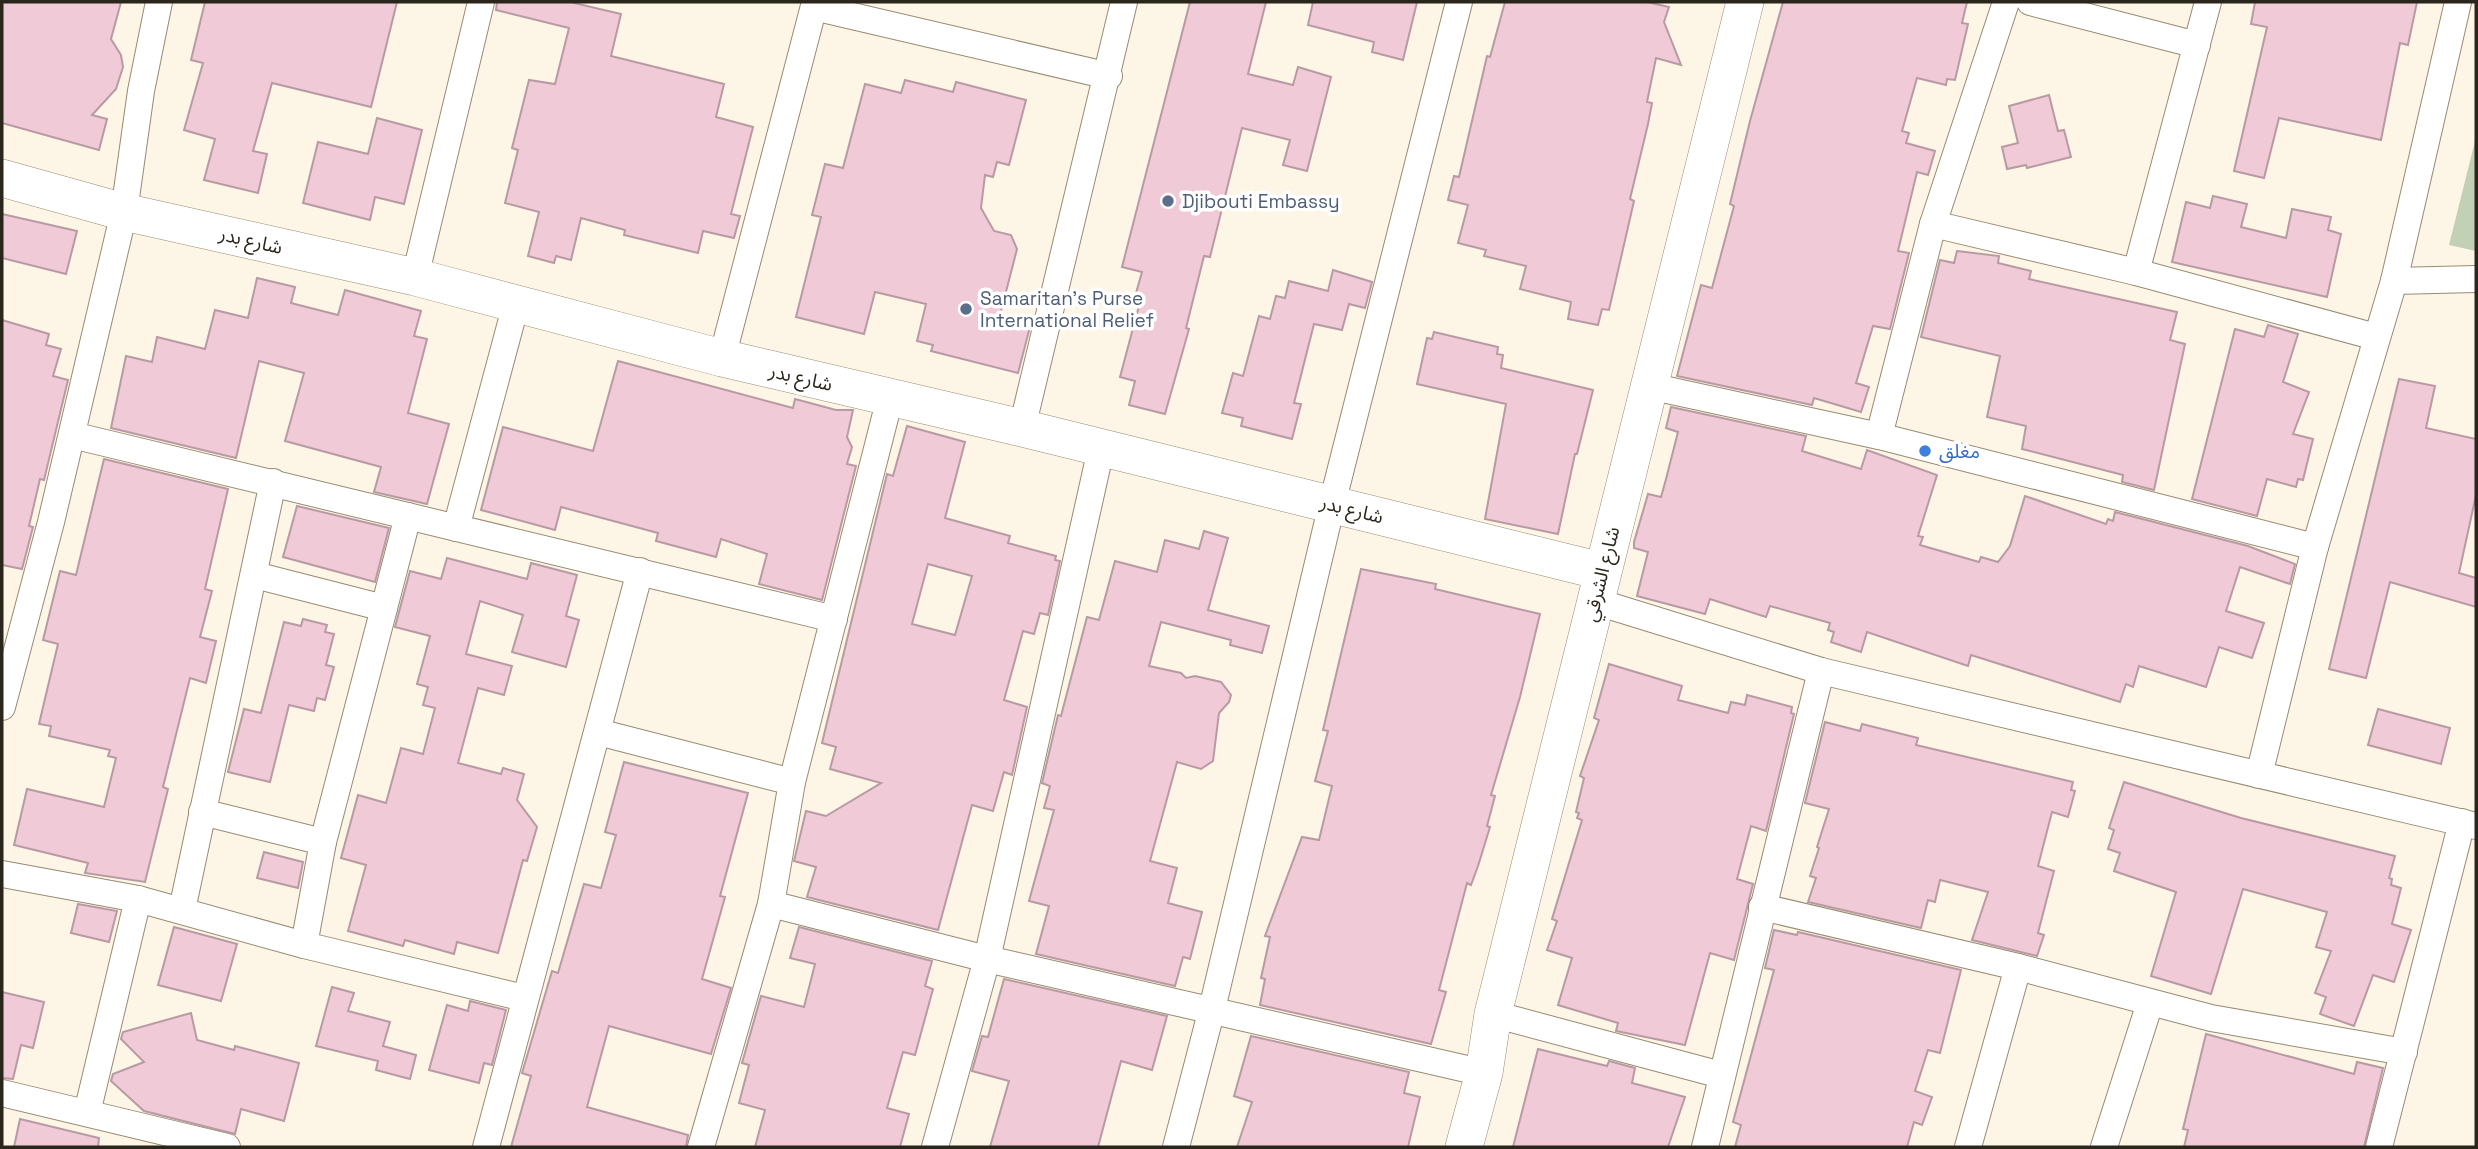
<svg xmlns="http://www.w3.org/2000/svg" width="2478" height="1149" font-family="'Space Grotesk','Noto Sans Arabic',sans-serif">
<style>
.green{fill:#c2d1b6}
.building{fill:#f1cad7;stroke:#b89aa4;stroke-width:2;fill-rule:evenodd}
.lines{fill:none;stroke-linecap:round;stroke-linejoin:round}
.street-casing{stroke:#978b72;stroke-width:28}
.secondary-casing{stroke:#978b72;stroke-width:38}
.street{stroke:#fff;stroke-width:26}
.secondary{stroke:#fff;stroke-width:37}
.service-dot{fill:#5c6f8a;stroke:#fff;stroke-width:2.5}
.shop-dot{fill:#3f7fe0;stroke:#fff;stroke-width:2.5}
.labels{text-anchor:middle;stroke-width:7;stroke-linejoin:round;paint-order:stroke}
.service-label{font-size:19px;fill:#4e5e75;stroke:#fff;text-anchor:start}
.street-label{font-size:19px;fill:#2b261c;stroke:#fff}
.shop-label{font-size:19px;fill:#366cbe;stroke:#fff;text-anchor:start}
</style>
<rect width="100%" height="100%" fill="#fdf5e5"/>
<path class="green" d="M 2476,137 L 2476,251 L 2449,245 Z"/>
<g class="building">
<path d="M 2,2 L 121,2 L 111,39 L 121,55 L 123,67 L 116,89 L 92,115 L 107,119 L 99,150 L 2,123 Z"/>
<path d="M 205,2 L 397,2 L 371,107 L 272,83 L 253,151 L 267,154 L 258,193 L 204,180 L 215,139 L 184,130 L 203,63 L 191,60 Z"/>
<path d="M 497,2 L 570,2 L 621,14 L 611,56 L 724,84 L 716,117 L 753,127 L 731,214 L 740,216 L 734,238 L 703,231 L 698,253 L 624,235 L 625,230 L 581,218 L 571,260 L 556,256 L 554,263 L 528,256 L 539,212 L 505,203 L 518,150 L 512,148 L 529,80 L 555,84 L 569,28 L 496,10 Z"/>
<path d="M 1190,2 L 1266,2 L 1248,74 L 1293,85 L 1298,67 L 1331,77 L 1307,171 L 1283,165 L 1290,140 L 1242,128 L 1210,257 L 1204,256 L 1186,328 L 1189,329 L 1165,414 L 1129,405 L 1135,381 L 1120,377 L 1140,302 L 1134,300 L 1142,272 L 1122,267 Z"/>
<path d="M 1313,2 L 1417,2 L 1403,60 L 1372,52 L 1374,42 L 1308,25 Z"/>
<path d="M 1505,2 L 1647,2 L 1669,7 L 1664,22 L 1681,65 L 1656,58 L 1647,102 L 1652,103 L 1648,124 L 1630,199 L 1634,201 L 1609,310 L 1602,309 L 1598,325 L 1568,319 L 1571,302 L 1520,289 L 1526,266 L 1484,256 L 1486,250 L 1458,243 L 1468,205 L 1448,200 L 1454,176 L 1459,177 L 1487,56 L 1490,57 Z"/>
<path d="M 1783,2 L 1967,2 L 1962,23 L 1968,24 L 1955,80 L 1947,79 L 1946,85 L 1917,78 L 1902,131 L 1909,133 L 1906,143 L 1935,151 L 1928,175 L 1917,172 L 1898,251 L 1909,253 L 1890,329 L 1873,326 L 1856,383 L 1869,387 L 1861,412 L 1814,398 L 1812,405 L 1677,376 L 1701,285 L 1712,288 L 1734,206 L 1730,204 L 1750,121 Z"/>
<path d="M 2255,2 L 2417,2 L 2408,45 L 2400,43 L 2381,140 L 2279,118 L 2264,178 L 2234,171 L 2267,27 L 2251,24 Z"/>
<path d="M 905,80 L 953,92 L 956,82 L 1026,100 L 1009,165 L 997,162 L 993,177 L 985,175 L 981,208 L 994,231 L 1011,235 L 1017,249 L 1000,315 L 1031,323 L 1018,373 L 931,351 L 933,345 L 917,341 L 926,304 L 875,292 L 864,334 L 796,317 L 821,217 L 812,215 L 825,164 L 843,168 L 865,84 L 901,93 Z"/>
<path d="M 2049,95 L 2058,131 L 2064,130 L 2071,157 L 2027,168 L 2026,165 L 2007,169 L 2002,147 L 2018,143 L 2009,106 Z"/>
<path d="M 377,118 L 422,130 L 404,204 L 375,197 L 370,220 L 303,203 L 318,142 L 368,154 Z"/>
<path d="M 2213,196 L 2247,204 L 2241,227 L 2286,238 L 2292,209 L 2331,217 L 2328,230 L 2341,234 L 2327,297 L 2172,262 L 2186,202 L 2210,208 Z"/>
<path d="M 2,214 L 77,231 L 66,274 L 2,258 Z"/>
<path d="M 1957,251 L 1999,256 L 1998,263 L 2031,271 L 2029,279 L 2177,312 L 2170,340 L 2185,344 L 2154,490 L 2122,482 L 2123,475 L 2022,449 L 2026,426 L 1987,417 L 2000,356 L 1921,337 L 1940,260 L 1954,263 Z"/>
<path d="M 1333,270 L 1372,282 L 1365,308 L 1349,304 L 1342,330 L 1314,324 L 1294,403 L 1301,404 L 1292,439 L 1241,426 L 1243,418 L 1222,413 L 1233,373 L 1243,376 L 1259,316 L 1270,319 L 1276,296 L 1285,298 L 1289,281 L 1328,291 Z"/>
<path d="M 257,278 L 295,287 L 291,303 L 338,315 L 345,290 L 421,311 L 414,336 L 427,339 L 408,413 L 449,424 L 427,504 L 374,492 L 381,467 L 285,441 L 304,373 L 259,361 L 236,458 L 111,428 L 126,356 L 152,362 L 157,337 L 205,349 L 215,310 L 248,318 Z"/>
<path d="M 2,320 L 49,334 L 46,345 L 61,349 L 53,376 L 68,380 L 44,480 L 40,479 L 29,526 L 33,527 L 22,569 L 2,565 Z"/>
<path d="M 2268,325 L 2298,334 L 2283,382 L 2309,392 L 2293,434 L 2313,439 L 2303,480 L 2298,479 L 2296,487 L 2267,479 L 2257,516 L 2192,499 L 2235,329 L 2264,337 Z"/>
<path d="M 1434,332 L 1498,347 L 1497,354 L 1503,355 L 1501,368 L 1593,390 L 1577,454 L 1575,454 L 1558,534 L 1485,519 L 1506,404 L 1417,384 L 1427,338 L 1432,339 Z"/>
<path d="M 618,361 L 793,408 L 795,399 L 836,410 L 853,410 L 847,437 L 852,447 L 847,464 L 856,466 L 822,600 L 759,584 L 767,554 L 721,539 L 716,557 L 656,541 L 658,533 L 561,507 L 555,530 L 481,510 L 503,427 L 593,451 Z"/>
<path d="M 2399,379 L 2435,386 L 2426,428 L 2476,439 L 2476,495 L 2459,573 L 2476,578 L 2476,607 L 2390,582 L 2366,678 L 2329,669 Z"/>
<path d="M 1671,407 L 1806,436 L 1802,451 L 1861,469 L 1867,450 L 1937,475 L 1918,536 L 1923,537 L 1920,545 L 1979,562 L 1981,557 L 1998,562 L 2010,546 L 2025,496 L 2106,524 L 2108,519 L 2113,521 L 2115,512 L 2248,546 L 2295,564 L 2290,584 L 2240,567 L 2226,611 L 2264,623 L 2252,658 L 2219,647 L 2206,687 L 2139,666 L 2133,687 L 2126,684 L 2120,702 L 1971,655 L 1968,666 L 1867,632 L 1861,652 L 1831,642 L 1834,632 L 1828,630 L 1830,623 L 1770,606 L 1766,617 L 1710,599 L 1705,614 L 1637,596 L 1648,552 L 1634,548 L 1634,542 L 1648,494 L 1661,497 L 1666,479 L 1678,432 L 1666,428 Z"/>
<path d="M 907,426 L 965,442 L 945,518 L 1010,536 L 1008,543 L 1056,556 L 1055,560 L 1060,561 L 1048,615 L 1040,613 L 1034,634 L 1023,631 L 1004,700 L 1027,707 L 1012,775 L 1004,772 L 993,811 L 972,805 L 938,930 L 807,897 L 816,867 L 794,861 L 806,811 L 826,816 L 881,783 L 830,769 L 836,747 L 822,743 L 887,474 L 893,476 ZM 928,564 L 972,576 L 955,635 L 912,624 Z"/>
<path d="M 104,459 L 228,489 L 205,589 L 212,591 L 200,637 L 216,641 L 206,683 L 190,678 L 163,787 L 168,789 L 145,882 L 85,873 L 88,863 L 14,845 L 27,789 L 104,807 L 116,758 L 108,756 L 110,750 L 49,736 L 51,726 L 39,724 L 58,644 L 43,640 L 60,571 L 76,575 Z"/>
<path d="M 297,506 L 389,528 L 375,582 L 283,557 Z"/>
<path d="M 1204,531 L 1228,538 L 1208,610 L 1269,626 L 1262,653 L 1230,645 L 1231,640 L 1161,622 L 1149,666 L 1181,673 L 1186,678 L 1195,676 L 1221,682 L 1231,695 L 1229,702 L 1219,713 L 1213,761 L 1201,769 L 1177,762 L 1150,861 L 1177,868 L 1168,903 L 1202,912 L 1190,959 L 1183,957 L 1175,986 L 1036,954 L 1049,906 L 1029,901 L 1054,810 L 1044,808 L 1050,786 L 1042,783 L 1058,715 L 1061,716 L 1087,617 L 1099,620 L 1115,561 L 1157,572 L 1165,540 L 1199,549 Z"/>
<path d="M 447,558 L 527,579 L 531,563 L 577,575 L 566,616 L 579,620 L 566,667 L 512,652 L 523,615 L 480,601 L 466,654 L 512,666 L 504,695 L 478,688 L 458,763 L 501,774 L 503,768 L 524,774 L 517,800 L 537,827 L 527,861 L 523,860 L 498,953 L 457,942 L 454,954 L 405,940 L 403,946 L 348,931 L 366,865 L 341,858 L 358,795 L 386,803 L 401,748 L 423,754 L 435,708 L 423,705 L 428,687 L 417,684 L 430,636 L 395,627 L 410,571 L 441,579 Z"/>
<path d="M 1361,569 L 1436,584 L 1435,589 L 1540,614 L 1520,697 L 1491,795 L 1495,796 L 1487,826 L 1490,827 L 1478,866 L 1471,885 L 1467,883 L 1439,990 L 1446,992 L 1431,1044 L 1260,1005 L 1265,979 L 1261,978 L 1270,937 L 1265,936 L 1302,837 L 1319,840 L 1332,786 L 1315,781 L 1328,731 L 1323,730 Z"/>
<path d="M 303,619 L 327,625 L 325,632 L 334,634 L 326,665 L 334,667 L 325,700 L 317,698 L 314,711 L 289,705 L 270,782 L 228,772 L 244,709 L 261,713 L 284,622 L 301,626 Z"/>
<path d="M 1609,664 L 1682,686 L 1678,700 L 1728,713 L 1731,702 L 1745,705 L 1747,695 L 1792,707 L 1791,713 L 1794,714 L 1766,831 L 1751,826 L 1737,879 L 1753,884 L 1734,960 L 1710,953 L 1685,1045 L 1616,1031 L 1618,1023 L 1558,1005 L 1572,958 L 1547,950 L 1557,921 L 1552,919 L 1582,820 L 1577,818 L 1579,813 L 1576,812 L 1584,778 L 1580,776 L 1599,720 L 1594,718 Z"/>
<path d="M 2378,709 L 2450,728 L 2441,764 L 2368,745 Z"/>
<path d="M 1825,722 L 1860,731 L 1862,724 L 1918,738 L 1916,745 L 2073,782 L 2071,790 L 2075,791 L 2068,817 L 2052,812 L 2038,866 L 2054,871 L 2038,933 L 2044,935 L 2037,956 L 1972,940 L 1988,892 L 1940,880 L 1935,902 L 1928,900 L 1921,928 L 1808,902 L 1816,878 L 1810,876 L 1819,848 L 1817,847 L 1829,809 L 1805,803 Z"/>
<path d="M 624,762 L 748,793 L 720,896 L 725,897 L 702,979 L 731,988 L 711,1054 L 609,1026 L 587,1107 L 688,1135 L 686,1147 L 511,1147 L 531,1076 L 522,1073 L 552,971 L 558,973 L 584,884 L 601,888 L 616,835 L 605,832 Z"/>
<path d="M 2124,782 L 2241,818 L 2395,856 L 2389,878 L 2392,879 L 2391,885 L 2401,888 L 2392,924 L 2411,930 L 2394,982 L 2373,975 L 2354,1026 L 2320,1014 L 2326,997 L 2315,993 L 2331,951 L 2316,947 L 2327,912 L 2243,889 L 2211,994 L 2151,976 L 2176,892 L 2114,871 L 2120,853 L 2108,849 L 2114,830 L 2109,828 Z"/>
<path d="M 264,852 L 303,862 L 298,888 L 257,878 Z"/>
<path d="M 78,904 L 117,911 L 109,942 L 71,933 Z"/>
<path d="M 174,927 L 237,944 L 221,1001 L 158,985 Z"/>
<path d="M 799,927 L 932,961 L 925,986 L 933,989 L 915,1055 L 903,1052 L 887,1108 L 909,1114 L 900,1147 L 755,1147 L 765,1110 L 739,1103 L 749,1065 L 742,1063 L 761,996 L 804,1007 L 815,964 L 790,958 Z"/>
<path d="M 1774,930 L 1797,935 L 1798,932 L 1961,970 L 1940,1053 L 1928,1050 L 1915,1091 L 1932,1097 L 1922,1125 L 1914,1122 L 1907,1147 L 1735,1147 L 1741,1125 L 1733,1122 L 1774,970 L 1765,968 Z"/>
<path d="M 1004,979 L 1167,1016 L 1152,1070 L 1121,1061 L 1098,1147 L 990,1147 L 1009,1081 L 972,1071 L 982,1036 L 988,1037 Z"/>
<path d="M 332,987 L 354,993 L 348,1011 L 390,1022 L 383,1046 L 416,1055 L 410,1079 L 376,1070 L 378,1061 L 316,1046 Z"/>
<path d="M 2,992 L 44,1002 L 33,1048 L 21,1045 L 13,1079 L 2,1078 Z"/>
<path d="M 470,1001 L 506,1010 L 492,1065 L 484,1063 L 479,1083 L 429,1070 L 447,1005 L 468,1011 Z"/>
<path d="M 191,1013 L 197,1040 L 234,1050 L 235,1046 L 299,1063 L 284,1121 L 241,1109 L 235,1134 L 144,1111 L 111,1081 L 113,1074 L 144,1062 L 121,1039 L 123,1032 Z"/>
<path d="M 2206,1034 L 2354,1074 L 2357,1062 L 2383,1068 L 2364,1147 L 2184,1147 L 2188,1130 L 2183,1129 Z"/>
<path d="M 1251,1036 L 1409,1072 L 1404,1093 L 1420,1097 L 1408,1147 L 1237,1147 L 1252,1102 L 1234,1096 Z"/>
<path d="M 1538,1049 L 1607,1066 L 1609,1061 L 1635,1068 L 1632,1083 L 1685,1097 L 1668,1147 L 1513,1147 Z"/>
<path d="M 20,1119 L 99,1138 L 98,1147 L 14,1147 Z"/>
</g>
<g class="lines">
<g class="street-casing">
<g id="street">
<path d="M 2030,2 L 2197,45"/>
<path d="M 814,7 L 1109,76"/>
<path d="M 1933,224 L 2136,272 L 2376,337"/>
<path d="M 2136,272 L 2208,2"/>
<path d="M 415,277 L 481,2"/>
<path d="M 2394,281 L 2476,279"/>
<path d="M 722,358 L 815,2"/>
<path d="M 1649,386 L 1879,436 L 2315,547"/>
<path d="M 1022,428 L 1124,2"/>
<path d="M 72,435 L 834,619"/>
<path d="M 1879,436 L 1933,224 L 2006,2"/>
<path d="M 456,528 L 516,304"/>
<path d="M 255,575 L 384,608"/>
<path d="M 1594,601 L 1821,671 L 2476,826"/>
<path d="M 2,707 L 51,522 L 124,212 L 141,91 L 159,2"/>
<path d="M 598,732 L 792,782"/>
<path d="M 2259,775 L 2315,547 L 2394,281 L 2458,2"/>
<path d="M 202,812 L 323,842"/>
<path d="M 2,874 L 138,899 L 304,945 L 524,998"/>
<path d="M 771,904 L 987,959 L 1484,1073"/>
<path d="M 1762,907 L 2018,967 L 2211,1018 L 2404,1052"/>
<path d="M 182,910 L 273,482"/>
<path d="M 304,945 L 323,842 L 408,516"/>
<path d="M 1493,1014 L 1721,1075"/>
<path d="M 2,1093 L 227,1147"/>
<path d="M 87,1113 L 138,899"/>
<path d="M 486,1147 L 640,571"/>
<path d="M 701,1147 L 771,904 L 792,782 L 890,398"/>
<path d="M 935,1147 L 987,959 L 1101,449"/>
<path d="M 1176,1147 L 1212,1009 L 1332,504 L 1459,2"/>
<path d="M 1705,1147 L 1821,671"/>
<path d="M 1968,1147 L 2018,967"/>
<path d="M 2104,1147 L 2150,1003"/>
<path d="M 2379,1147 L 2462,822"/>
</g>
</g>
<g class="secondary-casing">
<g id="secondary">
<path d="M 2,178 L 124,212 L 415,277 L 722,358 L 1022,428 L 1601,571"/>
<path d="M 1464,1147 L 1484,1073 L 1493,1014 L 1745,2"/>
</g>
</g>
<use href="#street" class="street"/>
<use href="#secondary" class="secondary"/>
</g>
<g class="service-dot">
<circle cx="1168" cy="201" r="7"/>
<circle cx="966" cy="309" r="7"/>
</g>
<circle class="shop-dot" cx="1925" cy="451" r="7"/>
<g class="labels">
<g class="service-label">
<text x="1182" y="208">Djibouti Embassy</text>
<text x="980" y="305">Samaritan’s Purse<tspan x="980" dy="22">International Relief</tspan></text>
</g>
<g class="street-label">
<text transform="translate(251 240) rotate(13)" y="7">شارع بدر</text>
<text transform="translate(801 377) rotate(13)" y="7">شارع بدر</text>
<text transform="translate(1352 509) rotate(14)" y="7">شارع بدر</text>
<text transform="translate(1601 574) rotate(-76)" y="7">شارع الشرقي</text>
</g>
<g class="shop-label">
<text x="1939" y="458">مغلق</text>
</g>
</g>
<rect width="2478" height="1149" fill="none" stroke="#2b261c" stroke-width="7"/>
</svg>
